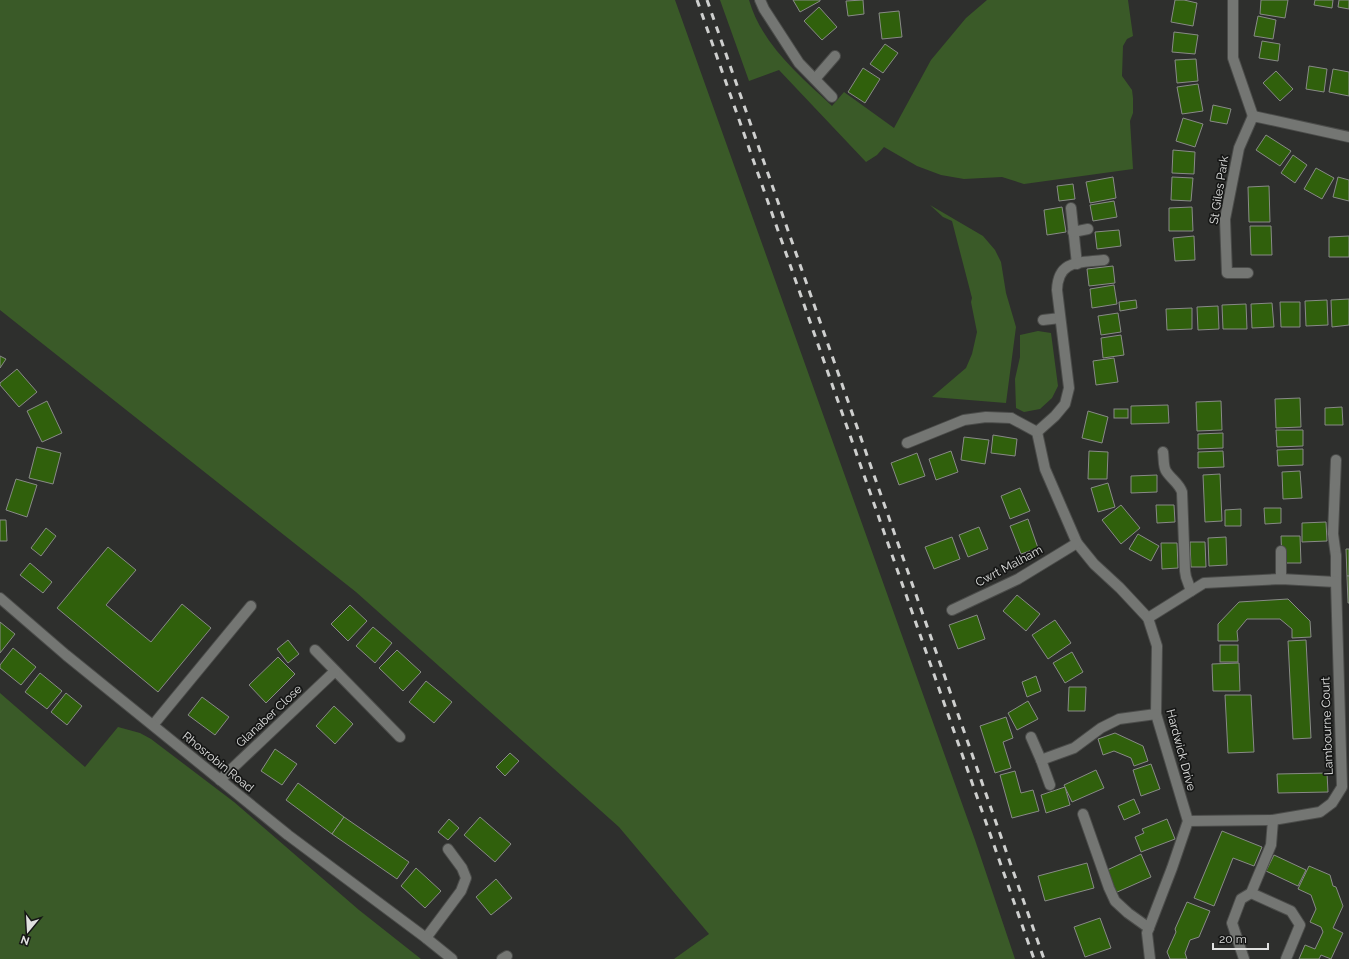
<svg xmlns="http://www.w3.org/2000/svg" width="1349" height="959" font-family="Raleway,sans-serif">
<style>
.green{fill:#3a5a28}
.building{fill:#30600c;stroke:#888a87}
.lines{fill:none;stroke-linecap:round;stroke-linejoin:round}
.service-casing{stroke:#4b4c4a;stroke-width:12}
.minor-casing{stroke:#4b4c4a;stroke-width:12}
.tertiary-casing{stroke:#4b4c4a;stroke-width:12}
.service{stroke:#747673;stroke-width:10}
.minor{stroke:#747673;stroke-width:10}
.tertiary{stroke:#747673;stroke-width:10}
.rail{stroke:#cecfce;stroke-width:3;stroke-dasharray:7 7;stroke-linecap:butt}
.labels{text-anchor:middle;stroke-width:3.5;stroke-linejoin:round;paint-order:stroke}
.street-label{font-size:12px;fill:#e0e1e0;stroke:#161716}
</style>
<rect width="100%" height="100%" fill="#2e2f2d"/>
<g class="green">
<path d="M 0,0 L 675,0 L 975,840 L 1015,959 L 674,959 L 709,934 L 619,827 L 356,592 L 0,310 Z"/>
<path d="M 720,0 L 749,0 C 762,45 799,75 832,106 L 844,92 L 894,128 L 931,60 L 966,18 L 987,0 L 1128,0 L 1133,36 L 1127,39 L 1123,46 L 1122,76 L 1132,90 L 1133,98 L 1133,113 L 1130,121 L 1133,169 L 1024,184 L 1002,177 L 964,179 L 941,175 L 917,166 L 884,147 L 877,155 L 866,162 L 779,70 L 749,81 Z"/>
<path d="M 930,205 L 983,236 L 995,250 L 1001,262 L 1006,293 L 1016,327 L 1006,403 L 932,397 L 966,368 L 972,354 L 977,332 L 971,302 L 972,298 L 952,221 L 943,217 Z"/>
<path d="M 1038,331 L 1051,333 L 1058,386 L 1052,398 L 1040,409 L 1024,412 L 1016,408 L 1015,379 L 1020,357 L 1020,335 Z"/>
<path d="M 0,693 L 85,767 L 118,727 L 140,733 L 151,739 L 234,802 L 359,910 L 421,959 L 0,959 Z"/>
</g>
<g class="building">
<path d="M 793,0 L 820,0 L 820,1 L 800,12 Z"/>
<path d="M 863,0 L 864,14 L 848,16 L 846,1 Z"/>
<path d="M 1175,0 L 1184,0 L 1197,3 L 1193,26 L 1171,22 Z"/>
<path d="M 1261,0 L 1288,0 L 1285,18 L 1260,14 Z"/>
<path d="M 1315,0 L 1333,0 L 1332,8 L 1314,5 Z"/>
<path d="M 1339,0 L 1349,0 L 1349,9 L 1338,7 Z"/>
<path d="M 819,7 L 837,27 L 822,40 L 804,21 Z"/>
<path d="M 899,11 L 902,37 L 882,39 L 879,13 Z"/>
<path d="M 1258,16 L 1276,20 L 1273,39 L 1254,36 Z"/>
<path d="M 1174,32 L 1198,35 L 1195,54 L 1172,52 Z"/>
<path d="M 1262,41 L 1280,44 L 1278,61 L 1259,58 Z"/>
<path d="M 885,44 L 898,53 L 883,73 L 870,64 Z"/>
<path d="M 1196,59 L 1198,81 L 1177,83 L 1175,60 Z"/>
<path d="M 1309,66 L 1327,69 L 1324,92 L 1306,89 Z"/>
<path d="M 863,68 L 880,79 L 865,103 L 848,92 Z"/>
<path d="M 1333,69 L 1349,72 L 1349,96 L 1329,92 Z"/>
<path d="M 1276,71 L 1293,89 L 1280,101 L 1263,83 Z"/>
<path d="M 1198,84 L 1203,111 L 1182,114 L 1177,87 Z"/>
<path d="M 1213,105 L 1231,109 L 1227,124 L 1210,121 Z"/>
<path d="M 1183,118 L 1203,124 L 1195,147 L 1176,141 Z"/>
<path d="M 1266,135 L 1291,151 L 1280,166 L 1256,150 Z"/>
<path d="M 1173,150 L 1195,152 L 1194,174 L 1172,173 Z"/>
<path d="M 1293,155 L 1307,165 L 1295,183 L 1281,173 Z"/>
<path d="M 1316,168 L 1334,178 L 1322,199 L 1304,189 Z"/>
<path d="M 1113,177 L 1116,198 L 1090,203 L 1086,182 Z"/>
<path d="M 1172,177 L 1193,178 L 1191,201 L 1171,200 Z"/>
<path d="M 1338,177 L 1349,180 L 1349,201 L 1333,197 Z"/>
<path d="M 1073,184 L 1075,199 L 1059,201 L 1057,186 Z"/>
<path d="M 1269,186 L 1270,222 L 1249,222 L 1248,187 Z"/>
<path d="M 1114,201 L 1117,217 L 1093,221 L 1090,205 Z"/>
<path d="M 1062,207 L 1066,232 L 1047,235 L 1044,210 Z"/>
<path d="M 1192,207 L 1193,231 L 1169,231 L 1169,208 Z"/>
<path d="M 1250,226 L 1271,226 L 1272,255 L 1251,255 Z"/>
<path d="M 1119,230 L 1121,246 L 1097,249 L 1095,232 Z"/>
<path d="M 1194,236 L 1195,260 L 1175,261 L 1173,238 Z"/>
<path d="M 1349,236 L 1349,257 L 1329,257 L 1329,237 Z"/>
<path d="M 1113,266 L 1115,283 L 1089,286 L 1087,269 Z"/>
<path d="M 1114,285 L 1117,304 L 1092,308 L 1090,289 Z"/>
<path d="M 1349,299 L 1349,325 L 1332,327 L 1331,300 Z"/>
<path d="M 1136,300 L 1137,308 L 1120,311 L 1119,302 Z"/>
<path d="M 1327,300 L 1328,325 L 1306,326 L 1305,301 Z"/>
<path d="M 1280,302 L 1300,302 L 1300,327 L 1281,327 Z"/>
<path d="M 1272,303 L 1274,327 L 1252,328 L 1251,304 Z"/>
<path d="M 1246,304 L 1247,329 L 1223,329 L 1222,305 Z"/>
<path d="M 1218,306 L 1219,329 L 1198,330 L 1197,307 Z"/>
<path d="M 1192,308 L 1192,329 L 1167,330 L 1166,309 Z"/>
<path d="M 1118,313 L 1121,332 L 1101,335 L 1098,316 Z"/>
<path d="M 1121,335 L 1124,355 L 1103,358 L 1101,338 Z"/>
<path d="M 0,356 L 6,359 L 0,368 Z"/>
<path d="M 1114,358 L 1118,382 L 1096,385 L 1093,361 Z"/>
<path d="M 17,369 L 37,392 L 19,407 L 0,385 L 0,383 Z"/>
<path d="M 1300,398 L 1301,427 L 1276,428 L 1275,399 Z"/>
<path d="M 47,401 L 62,433 L 42,442 L 27,411 Z"/>
<path d="M 1221,401 L 1222,430 L 1197,431 L 1196,402 Z"/>
<path d="M 1168,405 L 1169,423 L 1131,424 L 1131,406 Z"/>
<path d="M 1342,407 L 1343,425 L 1325,425 L 1325,408 Z"/>
<rect x="1114" y="409" width="14" height="9"/>
<path d="M 1088,411 L 1108,417 L 1102,443 L 1082,438 Z"/>
<path d="M 1276,430 L 1303,430 L 1303,446 L 1277,447 Z"/>
<path d="M 1223,433 L 1223,448 L 1198,449 L 1198,434 Z"/>
<path d="M 993,435 L 1017,439 L 1015,456 L 991,453 Z"/>
<path d="M 964,437 L 989,440 L 985,464 L 961,460 Z"/>
<path d="M 37,447 L 61,453 L 53,484 L 29,478 Z"/>
<path d="M 1303,449 L 1303,465 L 1278,466 L 1277,450 Z"/>
<path d="M 951,451 L 958,472 L 936,480 L 929,459 Z"/>
<path d="M 1089,451 L 1108,452 L 1107,479 L 1088,479 Z"/>
<path d="M 1223,451 L 1224,467 L 1198,468 L 1198,452 Z"/>
<path d="M 917,453 L 925,476 L 899,485 L 891,463 Z"/>
<path d="M 1300,471 L 1302,498 L 1283,499 L 1282,472 Z"/>
<path d="M 1220,474 L 1222,521 L 1205,522 L 1203,475 Z"/>
<path d="M 1157,475 L 1157,492 L 1131,493 L 1131,476 Z"/>
<path d="M 16,479 L 37,485 L 27,517 L 6,510 Z"/>
<path d="M 1108,483 L 1115,507 L 1098,512 L 1091,488 Z"/>
<path d="M 1020,488 L 1030,511 L 1010,519 L 1001,496 Z"/>
<path d="M 1121,505 L 1140,528 L 1121,544 L 1102,520 Z"/>
<path d="M 1156,505 L 1174,505 L 1175,522 L 1157,523 Z"/>
<path d="M 1264,508 L 1281,508 L 1281,523 L 1265,524 Z"/>
<path d="M 1241,509 L 1241,526 L 1225,526 L 1225,510 Z"/>
<path d="M 1028,519 L 1038,548 L 1021,554 L 1010,526 Z"/>
<path d="M 0,520 L 6,520 L 7,541 L 0,541 Z"/>
<path d="M 1326,522 L 1327,541 L 1302,542 L 1302,523 Z"/>
<path d="M 979,527 L 988,549 L 968,557 L 959,535 Z"/>
<path d="M 46,528 L 56,536 L 41,556 L 31,548 Z"/>
<path d="M 1138,534 L 1159,546 L 1151,561 L 1129,549 Z"/>
<path d="M 1281,536 L 1300,536 L 1301,563 L 1282,563 Z"/>
<path d="M 952,537 L 960,559 L 934,569 L 925,547 Z"/>
<path d="M 1226,537 L 1227,565 L 1209,566 L 1208,538 Z"/>
<path d="M 1190,542 L 1205,542 L 1206,567 L 1191,567 Z"/>
<path d="M 1161,543 L 1177,543 L 1178,568 L 1162,569 Z"/>
<path d="M 108,547 L 136,570 L 106,605 L 151,642 L 182,604 L 211,628 L 158,692 L 57,608 Z"/>
<path d="M 1346,549 L 1349,549 L 1349,576 L 1347,576 Z"/>
<path d="M 30,563 L 52,582 L 43,593 L 20,575 Z"/>
<path d="M 1347,576 L 1349,576 L 1349,603 L 1348,603 Z"/>
<path d="M 1017,595 L 1040,614 L 1026,631 L 1003,611 Z"/>
<path d="M 1288,599 L 1310,621 L 1311,637 L 1292,638 L 1292,629 L 1280,619 L 1247,619 L 1237,631 L 1238,641 L 1218,641 L 1218,624 L 1239,602 Z"/>
<path d="M 350,605 L 367,621 L 348,641 L 331,624 Z"/>
<path d="M 977,615 L 985,639 L 958,649 L 949,625 Z"/>
<path d="M 1055,620 L 1071,643 L 1048,659 L 1032,635 Z"/>
<path d="M 0,622 L 15,634 L 0,653 Z"/>
<path d="M 373,627 L 392,643 L 375,663 L 356,646 Z"/>
<path d="M 288,640 L 299,654 L 288,663 L 277,649 Z"/>
<path d="M 1306,640 L 1311,738 L 1293,739 L 1288,641 Z"/>
<rect x="1220" y="645" width="18" height="17"/>
<path d="M 13,648 L 36,667 L 21,685 L 0,668 L 0,665 Z"/>
<path d="M 397,650 L 421,672 L 403,691 L 379,668 Z"/>
<path d="M 1072,652 L 1083,672 L 1065,683 L 1053,663 Z"/>
<path d="M 278,657 L 295,674 L 266,703 L 249,685 Z"/>
<path d="M 1239,663 L 1240,691 L 1213,691 L 1212,664 Z"/>
<path d="M 40,673 L 62,691 L 47,709 L 25,692 Z"/>
<path d="M 1036,676 L 1041,691 L 1027,697 L 1022,682 Z"/>
<path d="M 426,681 L 452,702 L 434,723 L 409,702 Z"/>
<path d="M 1069,687 L 1086,687 L 1085,711 L 1068,711 Z"/>
<path d="M 66,693 L 82,706 L 67,725 L 51,712 Z"/>
<path d="M 1225,695 L 1251,695 L 1254,752 L 1228,753 Z"/>
<path d="M 202,697 L 229,717 L 215,735 L 188,715 Z"/>
<path d="M 1028,701 L 1038,719 L 1017,730 L 1008,713 Z"/>
<path d="M 334,706 L 353,724 L 335,744 L 316,726 Z"/>
<path d="M 1006,717 L 1013,738 L 1003,742 L 1011,768 L 995,773 L 980,726 Z"/>
<path d="M 1115,733 L 1143,746 L 1148,761 L 1134,766 L 1131,758 L 1114,751 L 1103,755 L 1098,739 Z"/>
<path d="M 275,749 L 297,764 L 282,785 L 261,771 Z"/>
<path d="M 510,753 L 519,761 L 505,776 L 496,767 Z"/>
<path d="M 1151,764 L 1160,789 L 1141,796 L 1133,770 Z"/>
<path d="M 1096,770 L 1104,788 L 1072,802 L 1064,785 Z"/>
<path d="M 1015,771 L 1021,793 L 1033,790 L 1039,811 L 1012,818 L 1000,775 Z"/>
<path d="M 1327,773 L 1328,792 L 1278,793 L 1277,774 Z"/>
<path d="M 298,783 L 344,817 L 332,834 L 286,800 Z"/>
<path d="M 1065,787 L 1070,805 L 1046,813 L 1041,795 Z"/>
<path d="M 1134,799 L 1140,813 L 1124,820 L 1118,806 Z"/>
<path d="M 344,817 L 409,862 L 397,879 L 332,834 Z"/>
<path d="M 480,817 L 511,844 L 495,862 L 464,835 Z"/>
<path d="M 449,819 L 459,828 L 448,840 L 438,832 Z"/>
<path d="M 1167,819 L 1175,839 L 1141,852 L 1135,837 L 1144,833 L 1142,829 Z"/>
<path d="M 1222,831 L 1262,847 L 1254,866 L 1233,858 L 1214,906 L 1194,898 Z"/>
<path d="M 1141,854 L 1151,877 L 1115,893 L 1105,871 Z"/>
<path d="M 1274,855 L 1306,870 L 1298,886 L 1266,871 Z"/>
<path d="M 1087,863 L 1094,888 L 1045,901 L 1038,876 Z"/>
<path d="M 1309,866 L 1330,875 L 1333,886 L 1336,887 L 1343,906 L 1333,928 L 1343,933 L 1331,959 L 1321,955 L 1319,959 L 1299,959 L 1305,945 L 1315,949 L 1323,932 L 1321,927 L 1310,922 L 1316,909 L 1311,895 L 1298,889 Z"/>
<path d="M 416,868 L 441,891 L 425,908 L 401,886 Z"/>
<path d="M 496,879 L 512,898 L 491,915 L 476,897 Z"/>
<path d="M 1187,902 L 1210,911 L 1199,937 L 1190,940 L 1185,953 L 1187,959 L 1170,959 L 1167,952 L 1176,932 L 1175,929 Z"/>
<path d="M 1100,918 L 1111,948 L 1085,957 L 1074,927 Z"/>
</g>
<g class="lines">
<g class="service-casing">
<g id="service">
<path d="M 907,443 L 964,420 L 986,417 L 1011,418"/>
<path d="M 1163,452 C 1164,458 1163,466 1166,471 C 1171,479 1179,483 1182,492 L 1185,571 L 1186,577 L 1191,591"/>
<path d="M 1336,460 L 1333,534 L 1336,556"/>
<path d="M 153,725 L 251,606"/>
<path d="M 1083,814 L 1109,888 L 1115,901 L 1128,913 L 1149,928"/>
<path d="M 502,959 L 507,956"/>
</g>
</g>
<g class="minor-casing">
<g id="minor">
<path d="M 760,0 L 764,9 L 799,63 L 832,97"/>
<path d="M 1233,0 L 1233,58 L 1253,116"/>
<path d="M 815,79 L 835,56"/>
<path d="M 1071,208 L 1077,264"/>
<path d="M 1073,232 L 1088,229"/>
<path d="M 1248,273 L 1227,273 L 1225,219 L 1239,148 L 1253,116 L 1349,137"/>
<path d="M 1043,320 L 1060,318"/>
<path d="M 1011,418 L 1037,432"/>
<path d="M 1037,432 L 1045,469 L 1077,543 L 1094,564 L 1120,588 L 1148,618 L 1157,646 L 1156,714 L 1188,821 L 1172,868 L 1147,933 L 1150,959"/>
<path d="M 1037,432 L 1055,416 L 1065,404 L 1069,388 L 1057,290 C 1058,259 1080,263 1104,260"/>
<path d="M 1281,551 L 1281,579"/>
<path d="M 1336,582 L 1336,556"/>
<path d="M 952,610 L 1018,579 L 1077,543"/>
<path d="M 1148,618 L 1204,583 L 1281,579 L 1336,582 L 1342,787 L 1332,803 L 1320,812 L 1273,820 L 1188,821"/>
<path d="M 315,650 L 400,737"/>
<path d="M 1031,737 L 1041,760 L 1050,785"/>
<path d="M 1041,760 L 1074,748 L 1101,728 L 1119,719 L 1156,714"/>
<path d="M 220,780 L 335,671"/>
<path d="M 1251,893 L 1291,911 L 1300,925 L 1286,959"/>
<path d="M 426,938 L 461,891 L 466,878 L 462,868 L 448,849"/>
<path d="M 1244,959 L 1232,923 L 1241,899 L 1251,893 L 1271,845 L 1273,820"/>
</g>
</g>
<g class="tertiary-casing">
<path id="tertiary" d="M 0,598 L 66,655 L 288,835 L 426,938 L 452,959"/>
</g>
<use href="#service" class="service"/>
<use href="#minor" class="minor"/>
<use href="#tertiary" class="tertiary"/>
<g class="rail">
<path d="M 697,0 L 1034,959"/>
<path d="M 707,0 L 1044,959"/>
</g>
</g>
<g class="labels">
<g class="street-label">
<text transform="translate(1219 190) rotate(-81)" y="4">St Giles Park</text>
<text transform="translate(1009 566) rotate(-28)" y="4">Cwrt Malham</text>
<text transform="translate(269 716) rotate(-43)" y="4">Glanaber Close</text>
<text transform="translate(1327 726) rotate(-92)" y="4">Lambourne Court</text>
<text transform="translate(1181 750) rotate(75)" y="4">Hardwick Drive</text>
<text transform="translate(218 762) rotate(39)" y="4">Rhosrobin Road</text>
</g>
</g>
<g transform="translate(28 931) rotate(198)" stroke="#161716" stroke-width="3" paint-order="stroke">
<path d="M0-3L7 15L0 10L-7 15Z" fill="#e0e1e0"/>
<text y="-6" font-size="11" font-weight="bold" text-anchor="middle" fill="#e0e1e0">N</text>
</g>
<path d="M1213 943v6h55v-6" fill="none" stroke="#e0e1e0" stroke-width="2"/>
<text x="1219" y="943" font-size="12" fill="#e0e1e0" stroke="#161716" stroke-width="3" paint-order="stroke">20 m</text>
</svg>
